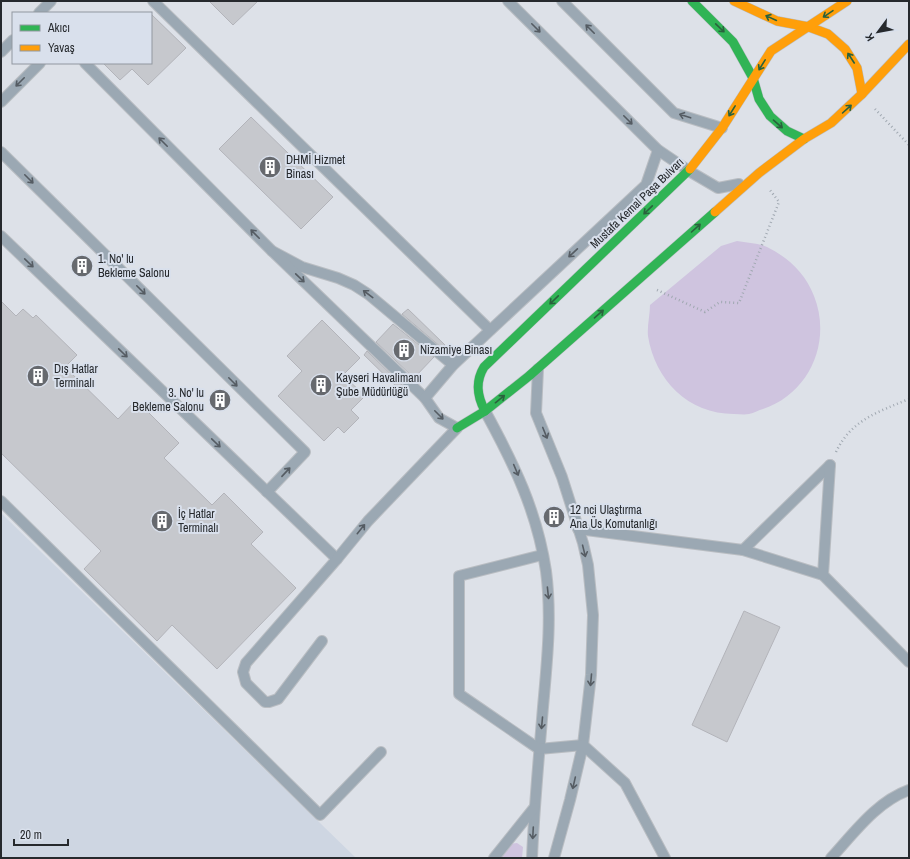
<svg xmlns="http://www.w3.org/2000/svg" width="910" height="859" font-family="'Archivo Narrow',sans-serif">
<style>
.built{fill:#ced6e2}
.green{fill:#cfc4df}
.building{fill:#c6c8cd;stroke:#b3b4ba}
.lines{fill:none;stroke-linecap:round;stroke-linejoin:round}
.lane-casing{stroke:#b9bdc2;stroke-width:12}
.fast-casing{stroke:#b9bdc2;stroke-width:10}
.slow-casing{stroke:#b9bdc2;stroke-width:10}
.path{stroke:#a0a8b1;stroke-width:2.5;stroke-dasharray:1 3;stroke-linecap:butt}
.lane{stroke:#9ba8b3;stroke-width:10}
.fast{stroke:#30b455;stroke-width:9}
.slow{stroke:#ff9f0a;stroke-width:9}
.oneway{stroke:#2a613d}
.oneway2{stroke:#555c63}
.labels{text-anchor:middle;stroke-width:4;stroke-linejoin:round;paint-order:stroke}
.poi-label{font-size:12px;fill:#26292d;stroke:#d9e0ec;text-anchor:start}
.street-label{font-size:12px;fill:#26292d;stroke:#d9e0ec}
</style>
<rect width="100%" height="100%" fill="#dde1e8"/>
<path class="built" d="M 1,513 L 355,857 L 354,858 L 1,858 Z"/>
<g class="green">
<path d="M 737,241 C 747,243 758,243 767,247 C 789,258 805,273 814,296 C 832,341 810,393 763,409 C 759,410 754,413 749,414 C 744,415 739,414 734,414 C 688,414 655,380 648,336 C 647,326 650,315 650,305 L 721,246 Z"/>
<path d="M 517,843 L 523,847 L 522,858 L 497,858 L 509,844 Z"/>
</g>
<g class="building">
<path d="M 209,1 L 258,1 L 233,25 Z"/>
<path d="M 151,14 L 186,48 L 148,85 L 132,69 L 120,80 L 103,63 L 151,63 Z"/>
<path d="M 251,117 L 333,197 L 301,229 L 219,149 Z"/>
<path d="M 1,301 L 16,316 L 23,309 L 33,318 L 36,315 L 77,355 L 65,367 L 118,419 L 136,400 L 179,443 L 164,458 L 212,505 L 224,493 L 263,532 L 251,544 L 296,588 L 217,669 L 172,625 L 157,641 L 84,569 L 101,551 L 1,453 Z"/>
<path d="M 408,309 L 445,345 L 442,348 L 402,314 Z"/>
<path d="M 322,320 L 360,358 L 343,375 L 365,396 L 351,410 L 359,418 L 344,433 L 338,427 L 324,441 L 278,396 L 302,371 L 287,356 Z"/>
<path d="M 393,324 L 434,357 L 414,378 L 376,342 Z"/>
<path d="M 367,351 L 405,388 L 401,391 L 364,355 Z"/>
<path d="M 744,611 L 780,627 L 727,742 L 692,725 Z"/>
</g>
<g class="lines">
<g class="lane-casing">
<g id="lane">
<path d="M 153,1 L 490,330"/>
<path d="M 508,1 L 658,150 L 689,171 L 718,188 L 739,184"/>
<path d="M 562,1 L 674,113 L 722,128"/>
<path d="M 39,13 L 51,1"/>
<path d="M 1,52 L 13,40"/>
<path d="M 85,63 L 272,251 L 302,267 L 338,278 L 354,285 L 368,294 L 453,365"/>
<path d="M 1,102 L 40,63"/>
<path d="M 1,152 L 305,452 L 267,492"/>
<path d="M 1,236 L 337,559"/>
<path d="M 272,251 L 425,398 L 439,418 L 457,428 L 368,521 L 337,559 L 246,663 L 243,672 L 246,683 L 265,702 L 269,702 L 278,699 L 322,641"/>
<path d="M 538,369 L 536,413 L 562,477 L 583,543 L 588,565 L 593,615 L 591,675 L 583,745 L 570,800 L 554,858"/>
<path d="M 425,398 L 453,365 L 646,185 L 658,150"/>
<path d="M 485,411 C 514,464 537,511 546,571 C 552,617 547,662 543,707 C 539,757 534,808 532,858"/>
<path d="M 1,501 L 320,815 L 381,752"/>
<path d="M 578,529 L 743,550 L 823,575 L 909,662"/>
<path d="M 743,550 L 830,465"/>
<path d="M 542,555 L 459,576 L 459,694 L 539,749 L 583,745 L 625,783 L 665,858"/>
<path d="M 823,575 L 830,465"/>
<path d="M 494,858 L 534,808"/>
<path d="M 831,858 C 854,833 876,802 909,790"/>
</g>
</g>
<g class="fast-casing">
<g id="fast">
<path d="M 692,1 L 733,42 L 753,78 L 759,99 L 770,116 L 787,131 L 804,139"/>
<path d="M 485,411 C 477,396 475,382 484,367 L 690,169"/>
<path d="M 457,428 L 485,411 L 529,376 L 715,212"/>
</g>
</g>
<g class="slow-casing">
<g id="slow">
<path d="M 734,1 L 777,21 L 809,27 L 828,34 L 845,49 L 857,68 L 862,94"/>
<path d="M 690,169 L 722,128 L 771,51 L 847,1"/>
<path d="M 715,212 L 759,173 L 804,139 L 831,123 L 862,94 L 909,44"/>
</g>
</g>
<g class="path">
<path d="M 875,109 L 909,145"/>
<path d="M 657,290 L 705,312 L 720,302 L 739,303 L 779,202 L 770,190"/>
<path d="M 836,452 C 851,420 878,412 909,399"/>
</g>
<use href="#lane" class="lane"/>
<use href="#fast" class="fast"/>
<use href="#slow" class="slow"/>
</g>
<defs><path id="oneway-shaft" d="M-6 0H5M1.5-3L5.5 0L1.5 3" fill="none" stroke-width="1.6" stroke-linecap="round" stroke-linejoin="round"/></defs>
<g class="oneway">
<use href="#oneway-shaft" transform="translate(828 14) rotate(146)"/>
<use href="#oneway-shaft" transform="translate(771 18) rotate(-155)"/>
<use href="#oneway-shaft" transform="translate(720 28) rotate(44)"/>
<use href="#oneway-shaft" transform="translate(851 58) rotate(-123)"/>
<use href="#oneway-shaft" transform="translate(762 65) rotate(122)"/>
<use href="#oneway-shaft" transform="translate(847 109) rotate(-42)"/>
<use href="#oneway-shaft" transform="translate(732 111) rotate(122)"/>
<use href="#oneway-shaft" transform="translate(778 124) rotate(41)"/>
<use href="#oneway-shaft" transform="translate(648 210) rotate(136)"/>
<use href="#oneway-shaft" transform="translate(696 228) rotate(-42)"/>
<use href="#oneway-shaft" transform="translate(554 300) rotate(136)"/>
<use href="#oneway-shaft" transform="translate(599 314) rotate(-41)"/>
<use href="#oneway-shaft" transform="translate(500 399) rotate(-39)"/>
</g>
<g class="oneway2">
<use href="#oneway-shaft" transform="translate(536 28) rotate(45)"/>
<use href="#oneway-shaft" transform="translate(590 29) rotate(-135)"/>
<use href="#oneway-shaft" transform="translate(20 82) rotate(135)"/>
<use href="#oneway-shaft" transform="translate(685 116) rotate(-162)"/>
<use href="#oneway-shaft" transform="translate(628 120) rotate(45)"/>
<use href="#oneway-shaft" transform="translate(163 142) rotate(-135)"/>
<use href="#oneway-shaft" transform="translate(29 179) rotate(45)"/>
<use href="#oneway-shaft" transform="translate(255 234) rotate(-135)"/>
<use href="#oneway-shaft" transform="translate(573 253) rotate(137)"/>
<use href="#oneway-shaft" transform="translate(29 263) rotate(44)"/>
<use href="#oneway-shaft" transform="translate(300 278) rotate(44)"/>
<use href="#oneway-shaft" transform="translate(141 290) rotate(45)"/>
<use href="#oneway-shaft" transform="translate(368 294) rotate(-143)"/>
<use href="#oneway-shaft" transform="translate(123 353) rotate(44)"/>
<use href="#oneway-shaft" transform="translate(233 382) rotate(45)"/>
<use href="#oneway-shaft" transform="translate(439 415) rotate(45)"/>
<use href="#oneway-shaft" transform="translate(545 433) rotate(68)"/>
<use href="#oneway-shaft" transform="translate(216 443) rotate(44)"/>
<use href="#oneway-shaft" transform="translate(516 470) rotate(67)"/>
<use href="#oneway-shaft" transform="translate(286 472) rotate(-47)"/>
<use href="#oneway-shaft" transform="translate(361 529) rotate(-51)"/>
<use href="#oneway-shaft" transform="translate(584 551) rotate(76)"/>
<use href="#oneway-shaft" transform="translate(548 593) rotate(84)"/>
<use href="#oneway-shaft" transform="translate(591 680) rotate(95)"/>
<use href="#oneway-shaft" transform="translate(542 723) rotate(95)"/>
<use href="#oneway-shaft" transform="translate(574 783) rotate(103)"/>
<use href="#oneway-shaft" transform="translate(533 833) rotate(93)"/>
</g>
<defs>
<g id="building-disc" transform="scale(1.15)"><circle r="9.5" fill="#66696e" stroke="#d9e0ec"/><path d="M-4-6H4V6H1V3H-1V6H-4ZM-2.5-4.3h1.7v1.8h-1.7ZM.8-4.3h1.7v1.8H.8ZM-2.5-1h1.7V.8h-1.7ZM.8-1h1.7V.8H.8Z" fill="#fff"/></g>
</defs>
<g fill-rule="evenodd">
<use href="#building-disc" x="270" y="167"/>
<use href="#building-disc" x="82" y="266"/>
<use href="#building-disc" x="404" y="350"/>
<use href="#building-disc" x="38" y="376"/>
<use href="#building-disc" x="321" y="385"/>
<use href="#building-disc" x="220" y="400"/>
<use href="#building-disc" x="554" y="517"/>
<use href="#building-disc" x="162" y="521"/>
</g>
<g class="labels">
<g class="poi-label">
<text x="286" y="164">DHMİ Hizmet<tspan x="286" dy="14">Binası</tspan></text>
<text x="98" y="263">1. No' lu<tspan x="98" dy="14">Bekleme Salonu</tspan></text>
<text x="420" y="354">Nizamiye Binası</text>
<text x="54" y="373">Dış Hatlar<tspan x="54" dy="14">Terminalı</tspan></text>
<text x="336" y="382">Kayseri Havalimanı<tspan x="336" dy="14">Şube Müdürlüğü</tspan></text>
<text x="204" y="397" text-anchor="end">3. No' lu<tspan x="204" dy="14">Bekleme Salonu</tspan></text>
<text x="570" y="514">12 nci Ulaştırma<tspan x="570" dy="14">Ana Üs Komutanlığı</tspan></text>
<text x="178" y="518">İç Hatlar<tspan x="178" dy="14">Terminalı</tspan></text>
</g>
<g class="street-label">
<text transform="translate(637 203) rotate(-44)" y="4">Mustafa Kemal Paşa Bulvarı</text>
</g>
</g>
<rect width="910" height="859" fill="none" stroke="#26292d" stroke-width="4"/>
<rect x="12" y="12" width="140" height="52" fill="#d9e0ec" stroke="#9197a0"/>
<rect x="20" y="25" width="20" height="6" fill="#30b455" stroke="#9197a0"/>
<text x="48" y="32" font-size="12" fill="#26292d">Akıcı</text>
<rect x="20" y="45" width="20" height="6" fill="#ff9f0a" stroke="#9197a0"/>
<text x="48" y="52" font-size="12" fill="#26292d">Yavaş</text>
<g transform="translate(878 32) rotate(238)" stroke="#d9e0ec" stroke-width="3" paint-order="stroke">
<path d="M0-3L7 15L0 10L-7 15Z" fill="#26292d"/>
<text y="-6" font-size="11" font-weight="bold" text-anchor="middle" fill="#26292d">K</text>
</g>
<path d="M14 839v6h54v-6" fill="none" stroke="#26292d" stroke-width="2"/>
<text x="20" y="839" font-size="12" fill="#26292d" stroke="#d9e0ec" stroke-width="3" paint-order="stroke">20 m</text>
</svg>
